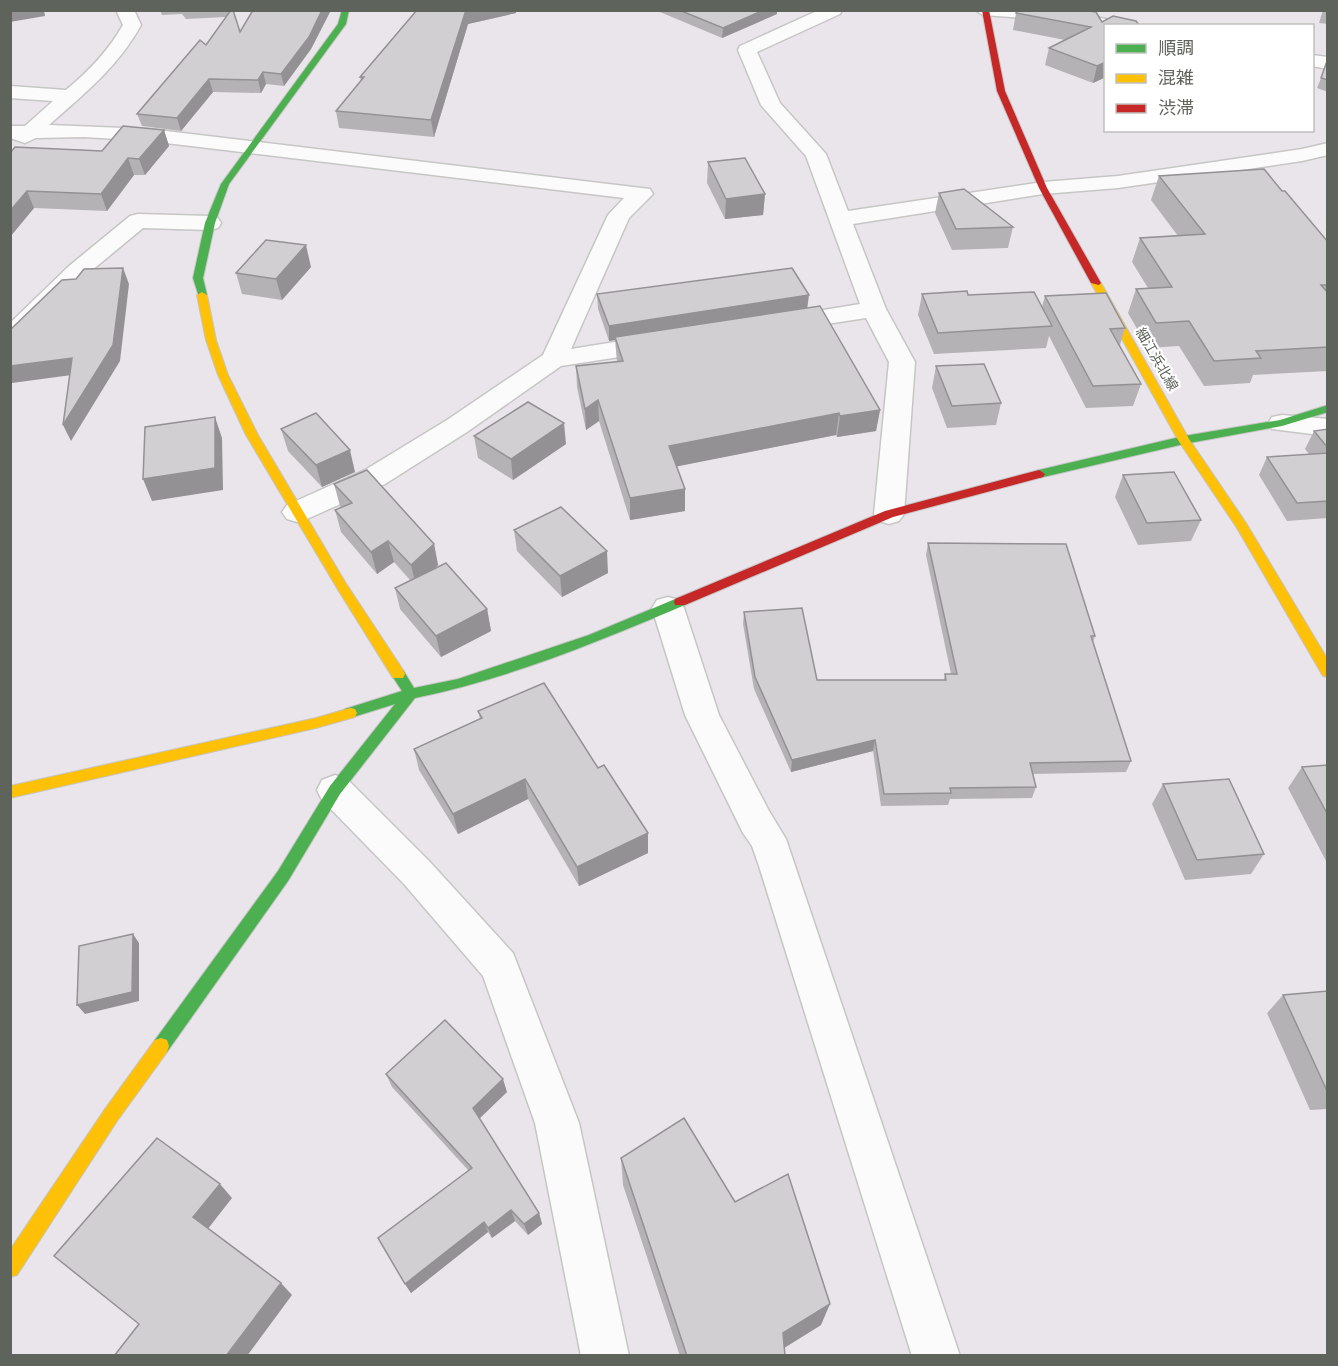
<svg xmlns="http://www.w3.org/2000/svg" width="1338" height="1366" font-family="Roboto,'Noto Sans JP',sans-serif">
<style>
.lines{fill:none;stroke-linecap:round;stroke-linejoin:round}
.street-casing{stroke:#c6c6c5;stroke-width:3}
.fast-casing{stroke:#c5c5c5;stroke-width:2}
.slow-casing{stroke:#c5c5c5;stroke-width:2}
.jam-casing{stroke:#c5c5c5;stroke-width:2}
.street{fill:#fcfbfc;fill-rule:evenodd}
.fast{fill:#4caf50;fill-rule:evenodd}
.slow{fill:#ffc107;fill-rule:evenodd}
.jam{fill:#c62828;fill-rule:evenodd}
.wall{fill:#b5b2b5}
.shaded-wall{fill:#939194}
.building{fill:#d2cfd3;stroke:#939194;stroke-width:1.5}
.labels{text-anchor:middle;stroke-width:4.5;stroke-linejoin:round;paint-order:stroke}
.far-street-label{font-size:14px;fill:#5e635b;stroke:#fff}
</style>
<rect width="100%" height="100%" fill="#eae5eb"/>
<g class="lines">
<g class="street-casing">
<g id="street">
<path d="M 116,10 L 134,10 L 141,25 C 118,67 84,94 49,125 L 149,129 L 650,189 L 653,194 L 629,218 L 571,349 L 658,335 L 667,338 L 671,343 L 667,348 L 658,351 L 561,366 L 467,432 L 385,484 L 307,519 L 297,522 L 287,519 L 282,512 L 287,505 L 365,470 L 447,420 L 543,355 L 608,215 L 624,198 L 149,141 L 84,137 L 36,138 L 25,143 L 10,138 L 10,126 L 25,126 L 53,101 L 10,98 L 10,86 L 66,90 C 89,71 108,51 123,25 Z"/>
<path d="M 819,10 L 842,10 L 840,14 L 757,52 L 780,103 L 826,154 L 848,211 L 1043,182 L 1118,176 L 1302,149 L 1328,143 L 1328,155 L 1302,161 L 1118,188 L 1043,194 L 853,224 L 886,309 L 915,362 L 904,514 L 899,521 L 889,524 L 879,521 L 874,514 L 889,362 L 866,318 L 781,331 L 772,329 L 769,324 L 772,319 L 781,317 L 860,304 L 806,156 L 761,105 L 738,50 L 740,46 Z"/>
<path d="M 975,10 L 1056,10 L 1117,21 L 1126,26 L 1106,26 L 1106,29 L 1051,20 L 983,15 Z"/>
<path d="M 1312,55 L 1328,57 L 1328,69 L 1312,66 Z"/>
<path d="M 138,214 L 210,216 L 218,218 L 221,223 L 218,228 L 210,230 L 143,228 L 85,276 L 19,343 L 10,345 L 10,323 L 69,266 L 130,216 Z"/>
<path d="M 1282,415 L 1328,419 L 1328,436 L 1272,429 L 1268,423 L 1272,417 Z"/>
<path d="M 668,597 L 679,600 L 684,608 L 719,715 L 769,811 L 786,839 L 960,1356 L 912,1356 L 759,866 L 752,846 L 743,833 L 685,715 L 652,608 L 657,600 Z"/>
<path d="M 335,775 L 348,780 L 430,862 L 513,953 L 579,1123 L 629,1356 L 581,1356 L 535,1123 L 483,976 L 404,884 L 322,800 L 317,790 L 322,780 Z"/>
</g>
</g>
<g class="fast-casing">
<g id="fast">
<path d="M 342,10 L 349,10 L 346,24 L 229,184 L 215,223 L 203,278 L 207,295 L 199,297 L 193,278 L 205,223 L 221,184 L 338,24 Z"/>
<path d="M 1328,405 L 1328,412 L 1282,426 L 1184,444 L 1039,478 L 1033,474 L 1039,470 L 1184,436 L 1280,420 Z"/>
<path d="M 680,597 L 686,602 L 685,605 C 597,642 508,679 415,698 L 340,794 L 288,881 L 167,1052 L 161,1054 L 155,1052 L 153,1046 L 155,1040 L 278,871 L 330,786 L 395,704 L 350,718 L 345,717 L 343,713 L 345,709 L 402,691 L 391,674 L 393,670 L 403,670 L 414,688 L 458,679 L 589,635 Z"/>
</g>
</g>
<g class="slow-casing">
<g id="slow">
<path d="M 1096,280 L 1101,283 L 1189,439 L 1246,523 L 1328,660 L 1328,677 L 1323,676 L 1237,528 L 1178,440 L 1091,283 Z"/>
<path d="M 202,292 L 207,295 L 216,340 L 228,375 L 258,435 L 345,582 L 403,670 L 405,674 L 403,678 L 393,678 L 337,588 L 246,435 L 218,375 L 206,340 L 197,295 Z"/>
<path d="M 350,708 L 355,709 L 357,713 L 355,717 L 316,728 L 10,798 L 10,786 L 316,718 Z"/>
<path d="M 161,1038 L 167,1040 L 169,1046 L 167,1052 L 117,1121 L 17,1275 L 10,1277 L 10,1250 L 105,1109 L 155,1040 Z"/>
</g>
</g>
<g class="jam-casing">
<g id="jam">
<path d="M 982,10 L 989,10 L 1005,91 L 1047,188 L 1101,283 L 1099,285 L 1091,283 L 1039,188 L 997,91 Z"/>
<path d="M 1039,470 L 1045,474 L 1043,477 L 893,517 L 685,605 L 675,605 L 674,602 L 675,599 L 885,511 Z"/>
</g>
</g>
<use href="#street" class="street"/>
<use href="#fast" class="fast"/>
<use href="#slow" class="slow"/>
<use href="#jam" class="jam"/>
</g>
<g class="wall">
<path d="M 160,10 L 233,10 L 240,32 L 253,10 L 331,10 L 311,49 L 284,86 L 266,84 L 261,93 L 213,92 L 181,131 L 142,126 L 137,114 L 206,45 L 226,17 L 186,19 L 182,14 L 162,15 Z"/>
<path d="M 417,10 L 516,10 L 516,13 L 468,24 L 434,137 L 339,128 L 336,111 L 361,81 L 360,77 Z"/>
<path d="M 660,10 L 777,10 L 777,14 L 722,38 L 660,12 Z"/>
<path d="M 1323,10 L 1328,10 L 1328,24 L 1319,23 Z"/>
<path d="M 1016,13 L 1102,22 L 1106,26 L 1106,77 L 1093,83 L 1045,65 L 1049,48 L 1065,40 L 1013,30 Z"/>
<path d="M 1328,61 L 1328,92 L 1317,88 Z"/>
<path d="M 164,130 L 169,146 L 145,175 L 134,175 L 107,211 L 34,208 L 10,237 L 10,153 L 102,151 Z"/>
<path d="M 708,162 L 765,194 L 763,215 L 725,219 L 707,183 Z"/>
<path d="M 1159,176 L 1282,191 L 1328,242 L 1328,371 L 1253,375 L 1250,383 L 1204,386 L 1179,346 L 1148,348 L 1128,313 L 1136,289 L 1148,288 L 1132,262 L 1140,238 L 1178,236 L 1151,200 Z"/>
<path d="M 939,193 L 1013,227 L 1008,248 L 952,250 L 935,213 Z"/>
<path d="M 311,267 L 282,300 L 242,294 L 236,273 Z"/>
<path d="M 597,294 L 807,308 L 880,410 L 876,431 L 837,437 L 836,435 L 677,466 L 685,489 L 685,511 L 630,520 L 599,421 L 586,430 L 577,387 L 576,366 L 617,362 L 615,340 L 609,341 L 598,309 Z"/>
<path d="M 922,294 L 968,295 L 1042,307 L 1045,296 L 1125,328 L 1120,345 L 1141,384 L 1133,406 L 1086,408 L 1049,336 L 1046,348 L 934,354 L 918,315 Z"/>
<path d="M 936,366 L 1001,403 L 996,425 L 947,428 L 932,388 Z"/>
<path d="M 281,429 L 355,472 L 322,487 L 288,451 Z"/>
<path d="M 1328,429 L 1328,518 L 1287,521 L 1259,475 L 1267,457 L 1309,454 L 1305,449 L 1314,431 Z"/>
<path d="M 474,436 L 566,444 L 513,480 L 478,458 Z"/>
<path d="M 1123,475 L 1201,520 L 1191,541 L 1138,545 L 1115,497 Z"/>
<path d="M 334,484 L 434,544 L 438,565 L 436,568 L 487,609 L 491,631 L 441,657 L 400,609 L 395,588 L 410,580 L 394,562 L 377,574 L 341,532 L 335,510 L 341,507 L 340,506 Z"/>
<path d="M 514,530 L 608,573 L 562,597 L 517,551 Z"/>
<path d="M 928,543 L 1095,636 L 1093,642 L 1131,761 L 1126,772 L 1033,774 L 1036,787 L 1032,798 L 950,799 L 948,805 L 881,806 L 873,751 L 791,772 L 754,689 L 743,624 L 744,612 L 817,680 L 944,680 L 945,674 L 951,674 L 926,555 Z"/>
<path d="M 478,711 L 648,853 L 579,886 L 528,799 L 458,834 L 419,770 L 414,749 L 480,719 Z"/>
<path d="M 1328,765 L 1328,861 L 1326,861 L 1288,788 L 1302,767 Z"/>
<path d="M 1163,784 L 1264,854 L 1251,874 L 1185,880 L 1152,804 Z"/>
<path d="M 1328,991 L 1328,1109 L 1310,1110 L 1267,1013 L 1283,995 Z"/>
<path d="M 386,1074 L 507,1092 L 479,1118 L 539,1213 L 542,1224 L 528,1235 L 515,1221 L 492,1238 L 488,1232 L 411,1293 L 405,1284 L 468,1170 L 392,1087 Z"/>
<path d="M 621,1158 L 735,1202 L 821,1325 L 784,1348 L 785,1356 L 680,1356 L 623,1185 Z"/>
</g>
<g class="shaded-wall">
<path d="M 18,10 L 44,10 L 45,16 L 10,22 L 10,12 Z"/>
<path d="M 322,10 L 331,10 L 311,49 L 284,86 L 281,74 Z"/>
<path d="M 466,10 L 516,10 L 516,13 L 468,24 L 434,137 L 431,120 Z"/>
<path d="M 764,10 L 777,10 L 777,14 L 722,38 L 723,28 Z"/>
<path d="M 1106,62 L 1106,77 L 1093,83 L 1097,66 Z"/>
<path d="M 263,72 L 266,84 L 261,93 L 258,80 Z"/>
<path d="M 209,79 L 213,92 L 181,131 L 177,118 Z"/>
<path d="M 164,130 L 169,146 L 145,175 L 139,159 Z"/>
<path d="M 128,158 L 134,175 L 107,211 L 101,194 Z"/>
<path d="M 27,191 L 34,208 L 10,237 L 10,211 Z"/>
<path d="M 765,194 L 763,215 L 725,219 L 726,199 Z"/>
<path d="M 306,245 L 311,267 L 282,300 L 276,279 Z"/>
<path d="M 123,268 L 129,284 L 120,361 L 71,441 L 63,425 Z"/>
<path d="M 809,295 L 807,310 L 615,337 L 615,340 L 609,341 L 609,326 Z"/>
<path d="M 72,358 L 79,374 L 12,383 L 10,380 L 10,366 Z"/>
<path d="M 598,400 L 599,421 L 586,430 L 585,409 Z"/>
<path d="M 880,410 L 876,431 L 837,437 L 840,416 Z"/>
<path d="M 839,413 L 836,435 L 669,468 L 669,446 Z"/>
<path d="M 215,417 L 222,438 L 223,490 L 152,501 L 143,479 Z"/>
<path d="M 564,423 L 566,444 L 513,480 L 511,459 Z"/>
<path d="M 350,450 L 355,472 L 322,487 L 316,465 Z"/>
<path d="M 685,489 L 685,511 L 630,520 L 630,498 Z"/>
<path d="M 388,541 L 394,562 L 377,574 L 371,552 Z"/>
<path d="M 434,544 L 438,565 L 416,586 L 411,565 Z"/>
<path d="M 607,551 L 608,573 L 562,597 L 560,576 Z"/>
<path d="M 487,609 L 491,631 L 441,657 L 436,636 Z"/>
<path d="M 875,740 L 873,751 L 791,772 L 792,760 Z"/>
<path d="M 525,779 L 528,799 L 458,834 L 453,814 Z"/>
<path d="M 648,833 L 648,853 L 579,886 L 577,867 Z"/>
<path d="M 133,934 L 139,943 L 139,1001 L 85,1014 L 77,1005 Z"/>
<path d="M 503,1079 L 507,1092 L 477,1121 L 473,1108 Z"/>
<path d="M 220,1184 L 232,1198 L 207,1230 L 193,1217 Z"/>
<path d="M 511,1210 L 515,1221 L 492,1238 L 488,1228 Z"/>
<path d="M 539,1213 L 542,1224 L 528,1235 L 524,1224 Z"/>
<path d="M 484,1222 L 488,1232 L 411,1293 L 405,1284 Z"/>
<path d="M 281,1283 L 292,1295 L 247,1356 L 226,1356 Z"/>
<path d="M 830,1304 L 821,1325 L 776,1353 L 783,1333 Z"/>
</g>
<g class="building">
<path d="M 231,10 L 233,10 L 240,32 L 253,10 L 322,10 L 309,37 L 281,74 L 263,72 L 258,80 L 209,79 L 177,118 L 137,114 L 200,40 L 206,45 Z"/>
<path d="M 417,10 L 466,10 L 431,120 L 336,111 L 364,77 L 360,77 Z"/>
<path d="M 679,10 L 764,10 L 723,28 Z"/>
<path d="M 1018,10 L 1081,10 L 1096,12 L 1102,22 L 1113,16 L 1136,21 L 1140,26 L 1106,26 L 1106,62 L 1097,66 L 1049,48 L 1091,27 L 1016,13 Z"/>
<path d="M 1327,61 L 1328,61 L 1328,80 L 1321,78 Z"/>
<path d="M 123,126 L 164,130 L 139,159 L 128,158 L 101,194 L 27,191 L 10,211 L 10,153 L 15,147 L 102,151 Z"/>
<path d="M 745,158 L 765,194 L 726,199 L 708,162 Z"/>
<path d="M 1264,169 L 1282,191 L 1285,191 L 1328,242 L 1328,285 L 1321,285 L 1328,293 L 1328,347 L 1256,351 L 1261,358 L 1214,361 L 1189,321 L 1156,323 L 1136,289 L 1172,287 L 1140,238 L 1205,234 L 1159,176 Z"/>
<path d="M 964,189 L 1013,227 L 956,229 L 939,193 Z"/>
<path d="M 266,240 L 306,245 L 276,279 L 236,273 Z"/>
<path d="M 123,268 L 113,345 L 63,425 L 72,358 L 10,366 L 11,329 L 62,280 L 76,279 L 84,269 Z"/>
<path d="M 792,268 L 809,295 L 609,326 L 597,294 Z"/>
<path d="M 967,291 L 968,295 L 1034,292 L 1052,326 L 938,333 L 922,294 Z"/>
<path d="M 1106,293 L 1125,328 L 1110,329 L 1141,384 L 1093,386 L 1045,296 Z"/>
<path d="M 820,306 L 880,410 L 840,416 L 839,413 L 669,446 L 685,489 L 630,498 L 598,400 L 585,409 L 576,366 L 623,361 L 615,337 Z"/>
<path d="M 984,364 L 1001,403 L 952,406 L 936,366 Z"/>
<path d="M 528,402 L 564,423 L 511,459 L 474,436 Z"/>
<path d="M 316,413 L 350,450 L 316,465 L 281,429 Z"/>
<path d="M 215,417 L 215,468 L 143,479 L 145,427 Z"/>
<path d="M 1328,429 L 1328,448 L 1314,431 Z"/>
<path d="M 1328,453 L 1328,501 L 1297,503 L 1267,457 Z"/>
<path d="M 367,470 L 434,544 L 411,565 L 388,541 L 371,552 L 335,510 L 352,503 L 334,484 Z"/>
<path d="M 1174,472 L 1201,520 L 1147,523 L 1123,475 Z"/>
<path d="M 561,507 L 607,551 L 560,576 L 514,530 Z"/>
<path d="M 928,543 L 1066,544 L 1095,636 L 1091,636 L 1131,761 L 1030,763 L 1036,787 L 950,788 L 951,793 L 884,794 L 875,740 L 792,760 L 755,677 L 744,612 L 802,608 L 817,680 L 946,680 L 945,674 L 957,674 Z"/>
<path d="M 446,563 L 487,609 L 436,636 L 395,588 Z"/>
<path d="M 544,683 L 598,768 L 604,765 L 648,833 L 577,867 L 525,779 L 453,814 L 414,749 L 482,718 L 478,711 Z"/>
<path d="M 1328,765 L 1328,815 L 1302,767 Z"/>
<path d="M 1229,779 L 1264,854 L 1197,860 L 1163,784 Z"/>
<path d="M 133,934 L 132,992 L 77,1005 L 79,946 Z"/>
<path d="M 1328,991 L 1328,1093 L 1283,995 Z"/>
<path d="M 445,1020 L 503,1079 L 473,1108 L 539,1213 L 524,1224 L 511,1210 L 488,1228 L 484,1222 L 405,1284 L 378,1238 L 472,1168 L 386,1074 Z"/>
<path d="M 684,1118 L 735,1202 L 788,1174 L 830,1304 L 783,1333 L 785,1356 L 687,1356 L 621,1158 Z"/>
<path d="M 157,1138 L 220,1184 L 193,1217 L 281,1283 L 226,1356 L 114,1356 L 139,1324 L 54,1256 Z"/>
</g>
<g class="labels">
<g class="far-street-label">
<text transform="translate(1157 359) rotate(60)" y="5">細江浜北線</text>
</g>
</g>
<rect width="1338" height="1366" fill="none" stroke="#5e635b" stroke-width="24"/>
<rect x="1104" y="24" width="210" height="108" fill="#ffffff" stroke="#bfc1bd" stroke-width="1.5"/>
<rect x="1116" y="44" width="30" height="9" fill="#4caf50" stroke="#bfc1bd" stroke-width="1.5"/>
<text x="1158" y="54" font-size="18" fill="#5e635b">順調</text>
<rect x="1116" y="74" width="30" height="9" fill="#ffc107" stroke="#bfc1bd" stroke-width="1.5"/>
<text x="1158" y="84" font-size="18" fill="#5e635b">混雑</text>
<rect x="1116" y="104" width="30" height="9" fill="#c62828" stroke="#bfc1bd" stroke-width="1.5"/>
<text x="1158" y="114" font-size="18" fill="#5e635b">渋滞</text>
</svg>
